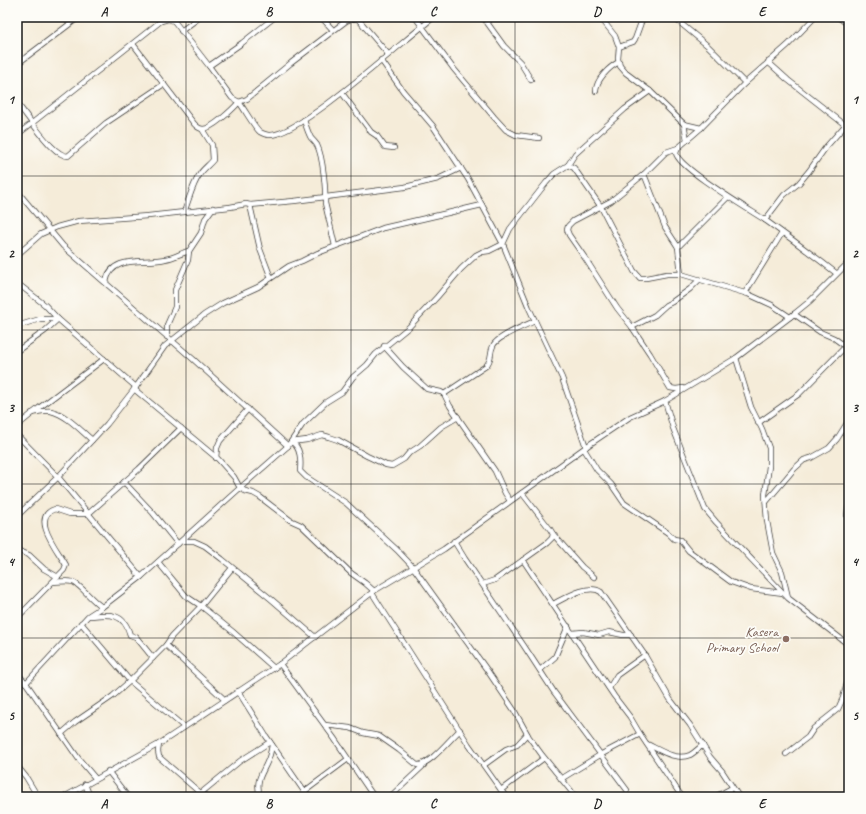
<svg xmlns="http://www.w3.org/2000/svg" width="866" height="814" font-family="Caveat,sans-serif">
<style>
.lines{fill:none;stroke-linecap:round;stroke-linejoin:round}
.minor-casing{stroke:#3d3b38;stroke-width:6}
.minor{stroke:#fff;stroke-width:4.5}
.grid{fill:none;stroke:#1c1c1c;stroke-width:1;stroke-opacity:0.55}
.education-dot{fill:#8d6e63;stroke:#fdfcf7;stroke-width:1.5}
.labels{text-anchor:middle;stroke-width:3.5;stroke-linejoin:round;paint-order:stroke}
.education-label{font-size:14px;fill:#785e54;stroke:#fdfcf7;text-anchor:end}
.neatline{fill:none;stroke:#1c1c1c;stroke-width:1.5}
.grid-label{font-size:13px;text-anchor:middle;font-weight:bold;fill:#1c1c1c}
</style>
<rect width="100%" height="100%" fill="#fdfcf7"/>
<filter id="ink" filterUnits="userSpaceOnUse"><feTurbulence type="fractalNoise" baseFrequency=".025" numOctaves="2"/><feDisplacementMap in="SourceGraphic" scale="8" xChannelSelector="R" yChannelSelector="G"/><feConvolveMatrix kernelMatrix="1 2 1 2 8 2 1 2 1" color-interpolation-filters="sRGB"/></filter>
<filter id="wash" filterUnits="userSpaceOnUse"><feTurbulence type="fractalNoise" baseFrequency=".012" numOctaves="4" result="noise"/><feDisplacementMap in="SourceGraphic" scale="16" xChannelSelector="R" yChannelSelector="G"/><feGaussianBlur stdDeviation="0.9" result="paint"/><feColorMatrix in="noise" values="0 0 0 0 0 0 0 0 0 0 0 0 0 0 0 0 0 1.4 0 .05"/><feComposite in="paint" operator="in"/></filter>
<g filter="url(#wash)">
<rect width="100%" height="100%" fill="#f5ecd9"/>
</g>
<g filter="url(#ink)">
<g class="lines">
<g class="minor-casing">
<g id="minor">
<path d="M 321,17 L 333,30"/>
<path d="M 415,17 L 453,68 L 494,117 L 506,130 L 516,135 L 539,138"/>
<path d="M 483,17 L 504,46 L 520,62 L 531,80"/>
<path d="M 600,17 L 615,36 L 619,47 L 618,59 L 620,66 L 626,73 L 650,91 L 684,124 L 687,140"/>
<path d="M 673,17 L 708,46 L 745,83"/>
<path d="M 815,17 L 788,45 L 745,83 L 701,128 L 678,148 L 676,153 C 678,168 750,210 765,220 C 789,237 813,255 836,273"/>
<path d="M 838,17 L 849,25"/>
<path d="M 181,31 L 200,17"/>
<path d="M 133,44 L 192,121 C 194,124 198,128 202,129 C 211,130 233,109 239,102 C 245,110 254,127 260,132 C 262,133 266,135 269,135 C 299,137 405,39 434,17"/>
<path d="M 619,47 L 633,42 L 635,39 L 643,17"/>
<path d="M 381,60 L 403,91 L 433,126 L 468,179 L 503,244 L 529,308 L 562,378 L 586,447"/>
<path d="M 768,62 L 788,80 L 849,128"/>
<path d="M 17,64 L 79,17"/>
<path d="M 209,66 L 242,43 L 275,17"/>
<path d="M 596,91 C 596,80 609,67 619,62"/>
<path d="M 342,93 L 371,132 L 377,136 L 385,147 L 394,148"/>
<path d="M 17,103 L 32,123"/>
<path d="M 304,120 C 306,126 308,133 311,138 C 313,140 315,142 317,145 C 323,157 326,190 325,203 L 335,246"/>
<path d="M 32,123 C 40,133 56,156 68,156 L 106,123 L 164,84"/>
<path d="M 684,124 L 701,128"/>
<path d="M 17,135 L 161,21 L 168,19 L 174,21 L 209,66 L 232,98 L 239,102 L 247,99 L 291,63 L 346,21 L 351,19 L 358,19 L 388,54"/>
<path d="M 678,148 L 666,152 L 644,174 L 611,201 L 573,221 L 568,226 L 567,230 L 569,235 L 585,258 L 617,308 L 632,327 L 650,354 L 670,388 L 676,389 L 683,388"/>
<path d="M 568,165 L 575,154 L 625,109 L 650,91"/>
<path d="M 644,174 L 665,227 L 678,247"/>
<path d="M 17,191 L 63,246 L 193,359 L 288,446"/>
<path d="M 250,205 L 294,201 L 405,187 L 438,179 L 461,168"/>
<path d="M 184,212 C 189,200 192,185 200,174 C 203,169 209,165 213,160 L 212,145 L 202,129"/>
<path d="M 765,220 L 784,195 L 799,183 L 809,171 L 826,147 L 849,121"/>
<path d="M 17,255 L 41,234 L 57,227 L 79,221 L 148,216 L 230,207 L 246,204 L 250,205 L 260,249 L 271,278"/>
<path d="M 681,274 L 678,247 L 728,197"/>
<path d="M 106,282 C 111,254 145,264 165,259 C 174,258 181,253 189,251"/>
<path d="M 17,283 L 45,305 L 58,319 L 45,331 L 17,351"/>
<path d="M 745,293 L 782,233"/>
<path d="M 794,314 L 820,332 L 834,338 L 849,349"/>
<path d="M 17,326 L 40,319 L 58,319 L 136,387"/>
<path d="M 632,327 L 655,315 L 666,305 L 672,302 L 690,289 L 699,280"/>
<path d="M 167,337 L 167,325 L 175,307 L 175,290 L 188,260 L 189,251 L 201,233 L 205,219 L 213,208"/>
<path d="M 384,346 L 403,367 L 427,389 L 441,392 L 444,394 L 450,406 L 495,471 L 505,493 L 510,501"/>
<path d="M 736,358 L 751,407 L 762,429 L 769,448 L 769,466 L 765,495 L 767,521 L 773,553 L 782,572 L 788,597"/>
<path d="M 134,389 L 218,459 L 234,477 L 240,488 L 245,491 L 253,493 L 260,497 L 290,520 L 301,525 L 351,573 L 365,583 L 374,591"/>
<path d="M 444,394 L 486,366 C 493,358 489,354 493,346 C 496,337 526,325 535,321"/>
<path d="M 665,401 L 673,428 L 705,509 L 716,522 L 788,598 L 849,645"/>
<path d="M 32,413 C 38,412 46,410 51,411 C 67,415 80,430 92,440"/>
<path d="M 758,423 L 799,394 L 845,347"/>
<path d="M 17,426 L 39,408 L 104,359"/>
<path d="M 17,435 L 58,477 L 141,577"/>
<path d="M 291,442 C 301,446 301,462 300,471 L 306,477 L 346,503 L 397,550 L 413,567 L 487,670 L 514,710 L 529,737 L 542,755 L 576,797"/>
<path d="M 291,442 L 307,440 L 322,435 L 329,437 L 338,440 L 367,456 L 386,465 L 392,466 L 404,459 L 409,453 L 420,446 L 441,427 L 458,417"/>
<path d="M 584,449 L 597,470 L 611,484 L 624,503 L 668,533 L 674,539 L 680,540 L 689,551 L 731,582 L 751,589 L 783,593"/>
<path d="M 216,458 L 217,448 L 220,441 L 248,409"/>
<path d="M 124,482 L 153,513 L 178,544"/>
<path d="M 766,502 L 794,469 L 804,460 L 811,458 L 829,448 L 837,439 L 849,420"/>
<path d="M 848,508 L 847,516 L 849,519"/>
<path d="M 17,516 L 58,477 L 107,424 L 136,387 L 165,346 L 204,315 L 223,303 L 258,287 L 289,266 L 302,261 L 318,253 L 383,228 L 482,205"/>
<path d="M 553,534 L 582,567 L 594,577"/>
<path d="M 182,541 L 194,541 L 205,546 L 222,559 L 271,599 L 315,637"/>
<path d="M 454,541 L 465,559 L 524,646 L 554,692 L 627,790"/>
<path d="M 17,550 L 29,555 L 44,569 L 58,577"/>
<path d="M 523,560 L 614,696 L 630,717 L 640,734 L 682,797"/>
<path d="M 158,562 L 186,596 L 201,606 L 232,631 L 274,668"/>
<path d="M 53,582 C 59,582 67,580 73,582 C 81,585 92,601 102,607"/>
<path d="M 483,584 L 495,580 L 547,543 L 552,538 L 553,534 L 550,529 L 522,493"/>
<path d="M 372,593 L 469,745 L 506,797"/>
<path d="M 553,604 C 565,598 589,583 601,592 L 644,654 L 670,699 L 690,725 L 710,757 L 722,771 L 739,797"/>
<path d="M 90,616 C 109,614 124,612 130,635 L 136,637 L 153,658"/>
<path d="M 17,618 L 64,570 L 66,565 C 59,552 29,517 55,509 L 70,514 L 88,514 L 139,469 L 181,428"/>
<path d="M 81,623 L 130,681 L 184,727"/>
<path d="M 572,633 L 583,632 L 599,635 L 609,632 L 623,635 L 631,635"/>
<path d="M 166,645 L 225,700"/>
<path d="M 280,664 L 334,738 L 374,797"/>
<path d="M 540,670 L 555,657 L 568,626"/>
<path d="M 17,673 L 26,683 L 78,758 L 95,778"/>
<path d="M 26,683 L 88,616 L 102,607 L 141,577 L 240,488 L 288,446 L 303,424 L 326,402 L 342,392 L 353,377 L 367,365 L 376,354 L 409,327 L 437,297 L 461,269 L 476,255 L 482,252 L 489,251 L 503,244 L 510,229 L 546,183 L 554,174 L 568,165 L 574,168 L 601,207 L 634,271 L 640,278 L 646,278 L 667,274 L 681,274 L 748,294 L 772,305 L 790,317"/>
<path d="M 609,688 L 617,675 L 645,655"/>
<path d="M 17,689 L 23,680"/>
<path d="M 238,691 L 266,736 L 308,797"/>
<path d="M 325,725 L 350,728 L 363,733 L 379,736 L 399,750 L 417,765 C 429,766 450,739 460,730"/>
<path d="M 61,734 L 75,722 L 113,696 L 130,681 L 166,645 L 172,636 L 201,606 L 232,568"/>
<path d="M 159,744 L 158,751 L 159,757 L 205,797"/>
<path d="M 647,744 C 660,750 675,761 690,755 C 694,753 699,748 703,745"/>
<path d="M 786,754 L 808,737 L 814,728 L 838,709 L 843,698 L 849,676"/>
<path d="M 484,765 L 506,749 L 517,745 L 527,734"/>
<path d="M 17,766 L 26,777 L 38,797"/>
<path d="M 108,771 L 128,797"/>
<path d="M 561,779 L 600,755 L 640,734"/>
<path d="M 85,784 L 90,797"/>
<path d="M 501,790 L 544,758"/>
<path d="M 305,791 L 348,759"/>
<path d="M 201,793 L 240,761 L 270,742"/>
<path d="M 64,797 L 159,744 L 280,664 L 374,591 L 444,549 L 590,444 L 630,417 L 665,401 L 736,358 L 794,314 L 810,301 L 849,262"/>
<path d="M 260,797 C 255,779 262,775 268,760 C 270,756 271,750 272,745"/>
<path d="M 390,797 L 424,765"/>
<path d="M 706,797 L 715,797 L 732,788"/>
</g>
</g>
<use href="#minor" class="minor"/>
</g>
</g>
<path class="grid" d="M 186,17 L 186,797M 351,17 L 351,797M 515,17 L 515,797M 680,17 L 680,797M 17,176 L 849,176M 17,330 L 849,330M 17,484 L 849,484M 17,638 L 849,638"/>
<circle class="education-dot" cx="786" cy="639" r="4"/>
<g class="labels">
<g class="education-label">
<text x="778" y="636">Kasera<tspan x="778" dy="16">Primary School</tspan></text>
</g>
</g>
<rect width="866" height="814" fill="none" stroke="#fdfcf7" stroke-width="44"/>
<rect x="22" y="22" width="822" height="770" class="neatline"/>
<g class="grid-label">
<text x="104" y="16">A</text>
<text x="269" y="16">B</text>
<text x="433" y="16">C</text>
<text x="597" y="16">D</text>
<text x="762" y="16">E</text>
<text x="11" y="104">1</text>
<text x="855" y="104">1</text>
<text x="11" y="258">2</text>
<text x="855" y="258">2</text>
<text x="11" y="412">3</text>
<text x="855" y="412">3</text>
<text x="11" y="566">4</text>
<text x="855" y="566">4</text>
<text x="11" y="720">5</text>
<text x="855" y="720">5</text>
<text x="104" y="808">A</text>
<text x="269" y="808">B</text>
<text x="433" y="808">C</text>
<text x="597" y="808">D</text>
<text x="762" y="808">E</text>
</g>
</svg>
